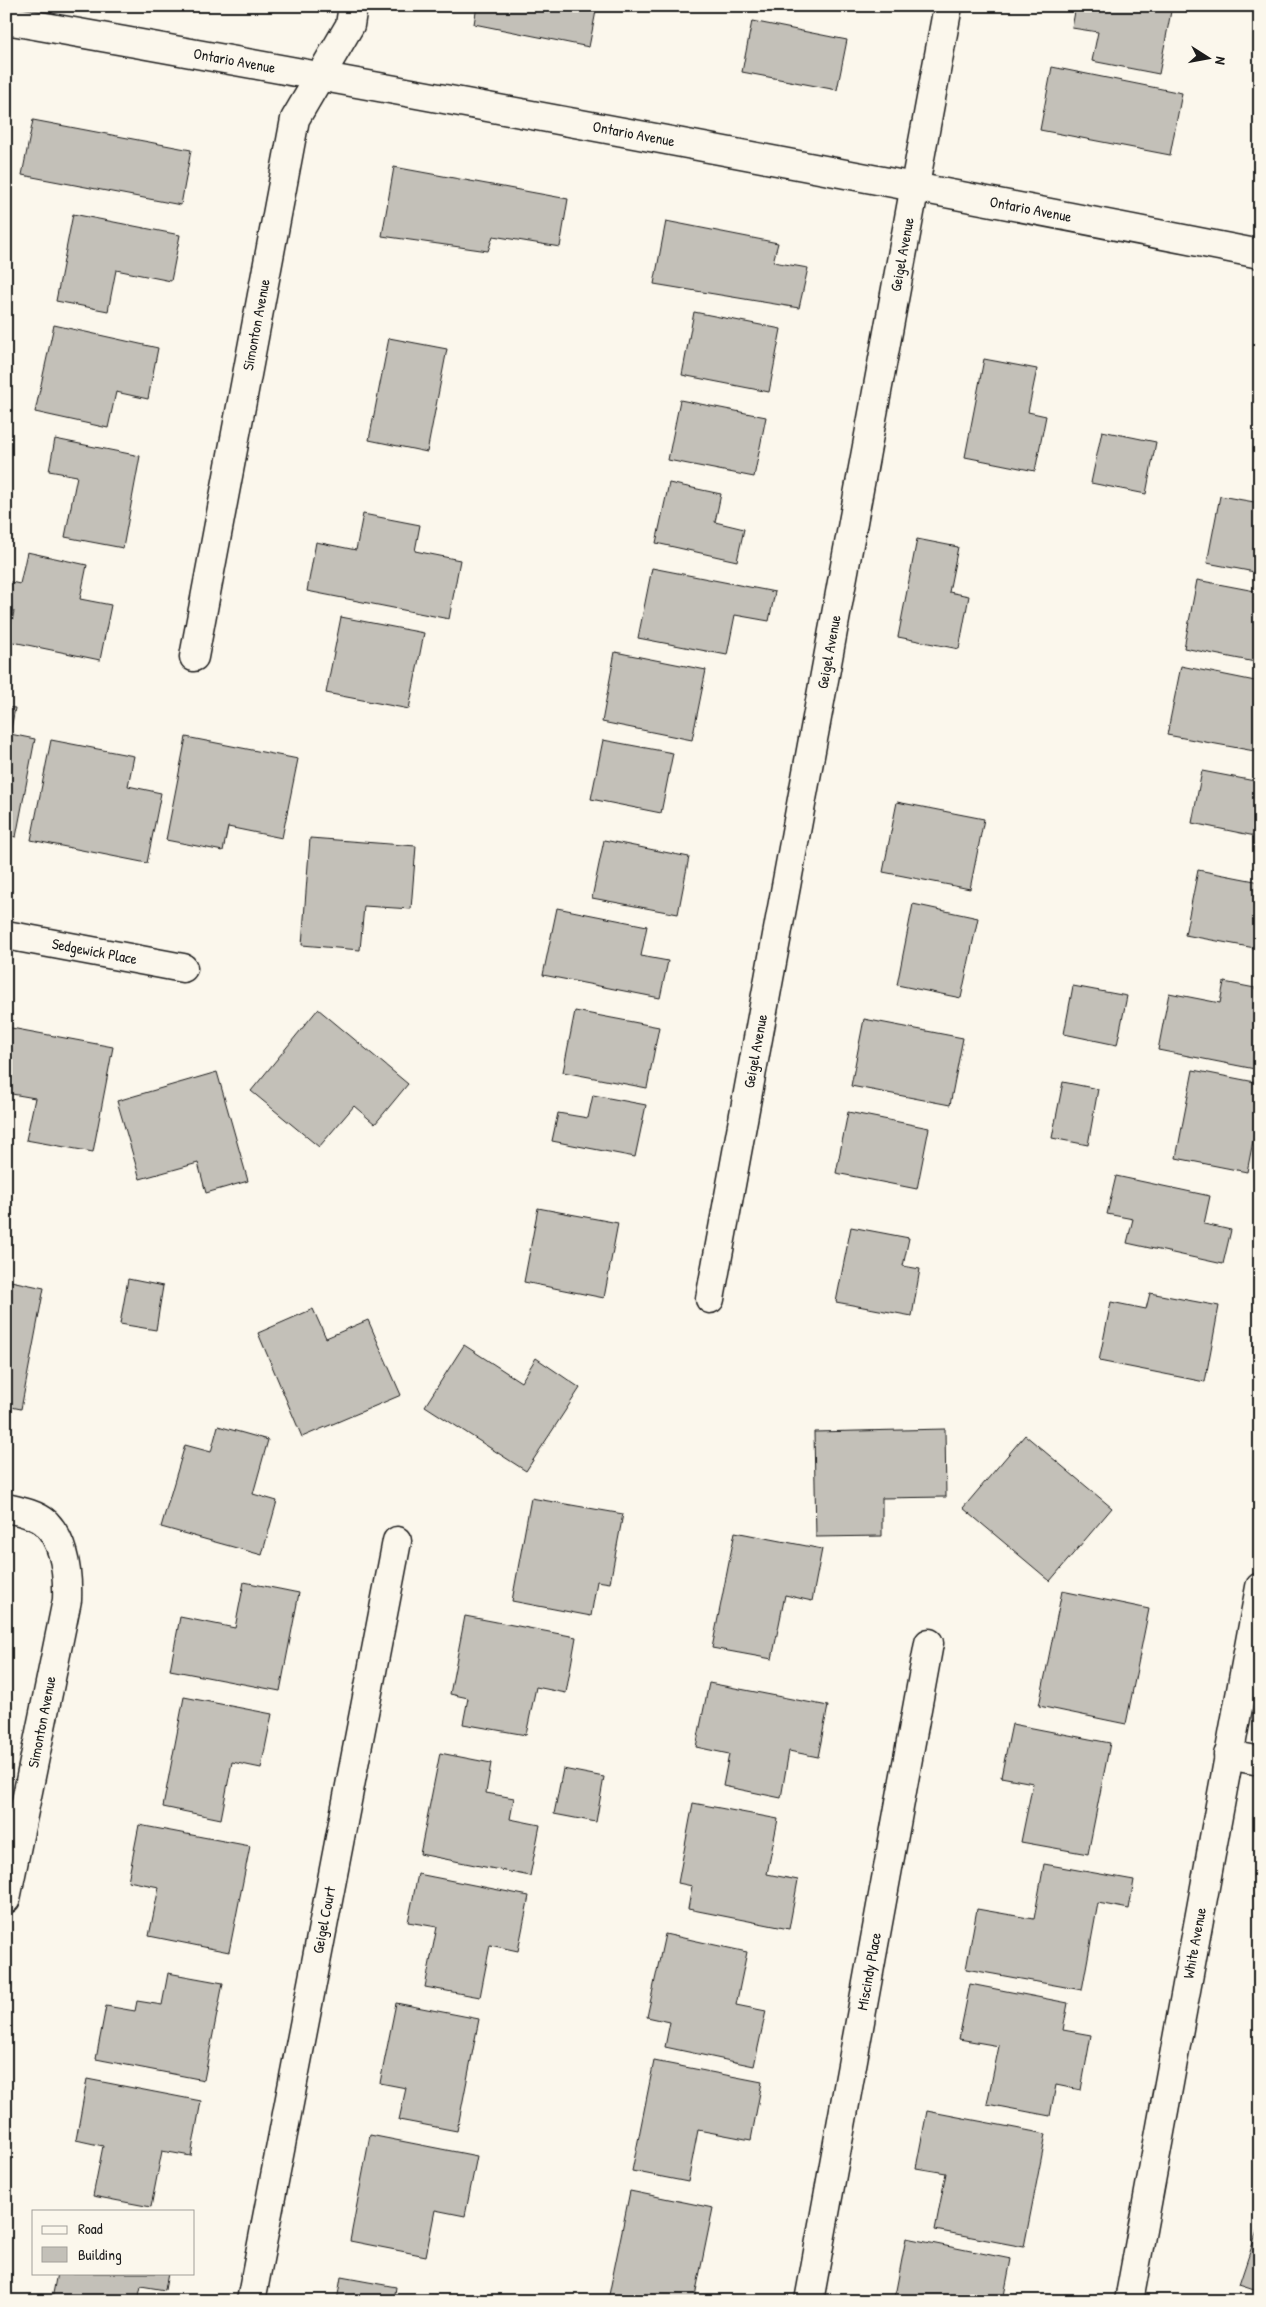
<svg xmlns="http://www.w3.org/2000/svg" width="1266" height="2307" font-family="'Patrick Hand',sans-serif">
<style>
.building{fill:#c3c0b8;stroke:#1c1c1c}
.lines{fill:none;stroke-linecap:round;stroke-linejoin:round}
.minor-casing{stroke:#1c1c1c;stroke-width:31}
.minor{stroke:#fbf7ec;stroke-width:28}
.labels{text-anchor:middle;stroke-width:4;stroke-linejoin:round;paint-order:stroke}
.street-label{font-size:15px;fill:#1c1c1c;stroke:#fbf7ec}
</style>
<rect width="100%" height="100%" fill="#fbf7ec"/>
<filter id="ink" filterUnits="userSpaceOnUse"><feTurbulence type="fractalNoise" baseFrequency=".02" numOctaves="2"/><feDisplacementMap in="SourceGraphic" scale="10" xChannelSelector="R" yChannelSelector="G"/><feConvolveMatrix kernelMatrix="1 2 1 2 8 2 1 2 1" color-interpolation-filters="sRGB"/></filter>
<g filter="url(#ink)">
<g class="building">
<path d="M 477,6 L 597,6 L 589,47 L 474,24 Z"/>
<path d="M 1076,6 L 1172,6 L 1159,74 L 1092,61 L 1098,32 L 1072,28 Z"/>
<path d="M 752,21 L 847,40 L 837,90 L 742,72 Z"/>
<path d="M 1052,67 L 1182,93 L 1170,155 L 1040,130 Z"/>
<path d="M 33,120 L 191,150 L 181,205 L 22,175 Z"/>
<path d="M 394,167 L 568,199 L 560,247 L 493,236 L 488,251 L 382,236 Z"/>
<path d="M 73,214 L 180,235 L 171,281 L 116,270 L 108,311 L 56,301 Z"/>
<path d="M 666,221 L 778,243 L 773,262 L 808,268 L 799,308 L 654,284 Z"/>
<path d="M 694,312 L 781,329 L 769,392 L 682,375 Z"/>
<path d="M 54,325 L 158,348 L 148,399 L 116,392 L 108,428 L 35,412 Z"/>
<path d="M 389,338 L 447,349 L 427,452 L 369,440 Z"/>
<path d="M 984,359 L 1037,369 L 1028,412 L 1046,416 L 1035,471 L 965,457 Z"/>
<path d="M 680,400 L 766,417 L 754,477 L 668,460 Z"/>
<path d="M 1102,431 L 1156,442 L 1146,494 L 1091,483 Z"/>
<path d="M 55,439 L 140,456 L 123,548 L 65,537 L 77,476 L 49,471 Z"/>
<path d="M 669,483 L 721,494 L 715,522 L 744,529 L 737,561 L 656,543 Z"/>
<path d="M 1220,496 L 1260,503 L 1260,573 L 1207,563 Z"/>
<path d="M 363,514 L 420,525 L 415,551 L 460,560 L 449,619 L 307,591 L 316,542 L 356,550 Z"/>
<path d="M 917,539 L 958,547 L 949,592 L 969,596 L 959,649 L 898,637 Z"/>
<path d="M 27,552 L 87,565 L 80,599 L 111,605 L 100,660 L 8,641 L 14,611 L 6,610 L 6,581 L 20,584 Z"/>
<path d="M 652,568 L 775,592 L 769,621 L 735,615 L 727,655 L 638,638 Z"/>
<path d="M 1197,580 L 1260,592 L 1260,663 L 1184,648 Z"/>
<path d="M 341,617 L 424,633 L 409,709 L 326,693 Z"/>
<path d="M 615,652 L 706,670 L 692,740 L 602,722 Z"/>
<path d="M 1181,666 L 1260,682 L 1260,752 L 1167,735 Z"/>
<path d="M 6,707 L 15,708 L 10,734 L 35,739 L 16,837 L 6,835 Z"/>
<path d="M 186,737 L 298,759 L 282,838 L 228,827 L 223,851 L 166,840 Z"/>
<path d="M 51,740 L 134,756 L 128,786 L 161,793 L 147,863 L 31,840 Z"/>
<path d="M 603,740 L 673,753 L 661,813 L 591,799 Z"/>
<path d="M 1202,771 L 1260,782 L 1260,837 L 1192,823 Z"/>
<path d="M 897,802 L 984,819 L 970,889 L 883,872 Z"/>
<path d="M 310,838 L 416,846 L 411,909 L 364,906 L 360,950 L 302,945 Z"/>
<path d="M 604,840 L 689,857 L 678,914 L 592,898 Z"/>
<path d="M 1198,870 L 1260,882 L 1260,949 L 1185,935 Z"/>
<path d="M 913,904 L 978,918 L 961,998 L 897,985 Z"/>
<path d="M 557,908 L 647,926 L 641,956 L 668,961 L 660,998 L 543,975 Z"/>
<path d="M 1224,982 L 1260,989 L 1260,1070 L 1158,1050 L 1169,993 L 1220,1003 Z"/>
<path d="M 1073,986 L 1127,996 L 1117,1045 L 1064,1034 Z"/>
<path d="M 318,1009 L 408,1084 L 375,1124 L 354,1106 L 319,1147 L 251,1091 Z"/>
<path d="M 575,1011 L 659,1027 L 647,1088 L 563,1072 Z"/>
<path d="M 864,1019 L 963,1038 L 950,1105 L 851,1086 Z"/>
<path d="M 6,1027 L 113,1047 L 93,1152 L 26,1140 L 35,1098 L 6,1093 Z"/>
<path d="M 1193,1070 L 1260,1083 L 1260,1105 L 1247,1172 L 1176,1158 Z"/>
<path d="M 217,1072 L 248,1181 L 206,1193 L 198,1163 L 140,1179 L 117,1101 Z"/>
<path d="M 1063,1082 L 1098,1089 L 1088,1145 L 1052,1138 Z"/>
<path d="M 593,1095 L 646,1105 L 635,1157 L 552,1141 L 558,1113 L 588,1118 Z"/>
<path d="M 848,1112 L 929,1128 L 917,1189 L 836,1173 Z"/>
<path d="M 1116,1176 L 1210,1196 L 1204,1224 L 1231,1230 L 1223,1264 L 1127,1243 L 1133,1219 L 1107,1214 Z"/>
<path d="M 538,1208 L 618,1223 L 604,1298 L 524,1282 Z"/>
<path d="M 851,1227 L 909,1238 L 903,1266 L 920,1269 L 912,1316 L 836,1302 Z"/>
<path d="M 128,1279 L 163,1286 L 156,1330 L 120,1324 Z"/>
<path d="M 6,1280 L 44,1288 L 21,1409 L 6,1406 Z"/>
<path d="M 1150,1293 L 1219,1306 L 1205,1382 L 1099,1361 L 1111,1302 L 1146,1309 Z"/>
<path d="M 313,1309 L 326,1338 L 368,1320 L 401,1395 L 302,1437 L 258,1333 Z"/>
<path d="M 464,1345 L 521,1382 L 536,1358 L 580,1388 L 526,1471 L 425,1406 Z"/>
<path d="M 218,1426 L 268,1440 L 253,1494 L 277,1501 L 262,1555 L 161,1527 L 185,1445 L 211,1452 Z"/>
<path d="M 945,1429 L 946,1497 L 882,1498 L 882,1536 L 816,1537 L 814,1432 Z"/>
<path d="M 1025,1435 L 1112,1508 L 1050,1581 L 963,1508 Z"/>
<path d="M 531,1498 L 623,1514 L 610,1583 L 597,1581 L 591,1616 L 512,1601 Z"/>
<path d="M 735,1532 L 822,1549 L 812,1601 L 785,1595 L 772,1659 L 712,1648 Z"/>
<path d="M 244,1582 L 299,1593 L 280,1691 L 170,1670 L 180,1617 L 235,1628 Z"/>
<path d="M 1062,1591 L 1149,1609 L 1126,1724 L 1039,1706 Z"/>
<path d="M 465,1616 L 576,1637 L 566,1693 L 536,1687 L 526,1735 L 463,1724 L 468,1698 L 450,1694 Z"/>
<path d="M 709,1683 L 828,1706 L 818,1757 L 789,1751 L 781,1798 L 723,1786 L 729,1754 L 696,1747 Z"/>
<path d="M 184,1697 L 272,1714 L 261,1768 L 232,1762 L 221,1819 L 163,1807 Z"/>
<path d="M 1012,1724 L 1110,1743 L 1088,1854 L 1021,1842 L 1033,1783 L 1001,1777 Z"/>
<path d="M 440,1753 L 491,1763 L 486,1793 L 514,1798 L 510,1819 L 540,1825 L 530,1876 L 420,1854 Z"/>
<path d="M 563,1769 L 604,1777 L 596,1822 L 554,1814 Z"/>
<path d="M 693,1803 L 778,1819 L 767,1874 L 798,1880 L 789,1929 L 688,1909 L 692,1886 L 678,1883 Z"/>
<path d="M 139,1825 L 250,1846 L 229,1952 L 149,1936 L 159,1887 L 128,1881 Z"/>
<path d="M 1044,1864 L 1134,1880 L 1129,1909 L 1098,1903 L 1082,1990 L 966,1969 L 977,1909 L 1034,1919 Z"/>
<path d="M 418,1874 L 529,1896 L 518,1951 L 490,1945 L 480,1997 L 425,1987 L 437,1927 L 408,1922 Z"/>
<path d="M 665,1934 L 747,1952 L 736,2005 L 766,2011 L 754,2066 L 665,2047 L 670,2022 L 647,2017 Z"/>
<path d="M 168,1973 L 223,1983 L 204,2080 L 96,2059 L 106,2006 L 135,2011 L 137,2001 L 162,2005 Z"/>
<path d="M 970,1984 L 1068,2003 L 1063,2030 L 1091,2035 L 1081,2090 L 1056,2085 L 1050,2116 L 987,2104 L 999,2046 L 959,2039 Z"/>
<path d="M 396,2003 L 479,2019 L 457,2131 L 399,2120 L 406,2088 L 380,2083 Z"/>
<path d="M 654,2061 L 762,2082 L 751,2140 L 698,2130 L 688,2182 L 632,2171 Z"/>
<path d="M 87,2079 L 201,2101 L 191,2156 L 162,2151 L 151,2207 L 93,2196 L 103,2146 L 76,2140 Z"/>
<path d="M 927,2111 L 1046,2134 L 1024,2247 L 935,2230 L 946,2173 L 916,2168 Z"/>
<path d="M 370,2135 L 477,2156 L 465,2216 L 435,2210 L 426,2256 L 350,2241 Z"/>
<path d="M 630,2191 L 713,2208 L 694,2301 L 608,2300 Z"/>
<path d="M 1260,2222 L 1260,2292 L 1239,2285 Z"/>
<path d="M 906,2238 L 1011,2259 L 1003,2301 L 894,2301 Z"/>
<path d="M 57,2273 L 168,2273 L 165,2290 L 141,2286 L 138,2301 L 52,2299 Z"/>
<path d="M 341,2277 L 396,2287 L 394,2301 L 337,2301 Z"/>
</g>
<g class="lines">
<g class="minor-casing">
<g id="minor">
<path id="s1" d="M 6,20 C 425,94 843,172 1260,254"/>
<path id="s2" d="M 194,657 L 295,119 L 350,25 L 353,6"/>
<path id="s3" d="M 6,935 L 183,968"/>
<path id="s4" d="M 710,1299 L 948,6"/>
<path d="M 6,1508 C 19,1511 36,1514 46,1523 C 65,1543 68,1574 67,1600 L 6,1899"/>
<path d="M 1228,1755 L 1260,1761"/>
<path id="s5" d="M 251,2301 L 397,1541"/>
<path id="s6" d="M 809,2301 L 929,1643"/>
<path id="s7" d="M 1129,2301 L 1260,1587"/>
</g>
</g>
<use href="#minor" class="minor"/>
</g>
</g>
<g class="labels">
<g class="street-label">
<text dy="5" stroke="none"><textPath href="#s1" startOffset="232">Ontario Avenue</textPath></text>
<text dy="5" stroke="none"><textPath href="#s1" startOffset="638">Ontario Avenue</textPath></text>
<text dy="5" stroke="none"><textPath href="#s1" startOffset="1042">Ontario Avenue</textPath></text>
<text dy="5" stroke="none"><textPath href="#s4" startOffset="1062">Geigel Avenue</textPath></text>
<text dy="5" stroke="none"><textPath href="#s2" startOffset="338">Simonton Avenue</textPath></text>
<text dy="5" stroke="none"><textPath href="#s4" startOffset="658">Geigel Avenue</textPath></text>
<text dy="5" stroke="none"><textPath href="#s3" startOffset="90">Sedgewick Place</textPath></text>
<text dy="5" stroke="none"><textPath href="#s4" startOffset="252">Geigel Avenue</textPath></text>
<text transform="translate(42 1722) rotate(-79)" y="5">Simonton Avenue</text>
<text dy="5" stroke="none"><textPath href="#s5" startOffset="388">Geigel Court</textPath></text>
<text dy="5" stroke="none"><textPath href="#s7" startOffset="364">White Avenue</textPath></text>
<text dy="5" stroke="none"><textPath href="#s6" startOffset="335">Miscindy Place</textPath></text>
</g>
</g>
<rect width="1266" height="2307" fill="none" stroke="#fbf7ec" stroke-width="25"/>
<rect x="12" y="12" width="1241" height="2282" fill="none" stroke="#1c1c1c" stroke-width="2" filter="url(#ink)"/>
<rect x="32" y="2210" width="162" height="65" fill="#fbf7ec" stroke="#a29f99"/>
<rect x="42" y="2226" width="25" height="8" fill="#fbf7ec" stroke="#a29f99"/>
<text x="78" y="2234" font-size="15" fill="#1c1c1c">Road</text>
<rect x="42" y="2247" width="25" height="15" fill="#c3c0b8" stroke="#a29f99"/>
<text x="78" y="2260" font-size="15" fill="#1c1c1c">Building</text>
<g transform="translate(1208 58) rotate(101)" stroke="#fbf7ec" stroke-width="4" paint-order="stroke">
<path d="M0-4L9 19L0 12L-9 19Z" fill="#1c1c1c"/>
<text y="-8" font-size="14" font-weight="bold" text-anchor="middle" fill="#1c1c1c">N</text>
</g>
</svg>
